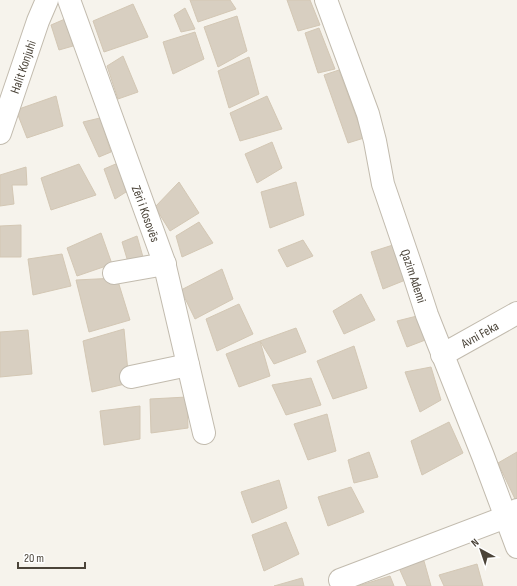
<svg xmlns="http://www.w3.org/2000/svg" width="517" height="586" font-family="'Sofia Sans Condensed',sans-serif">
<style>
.building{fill:#d8cfc1;stroke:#d3c7b4}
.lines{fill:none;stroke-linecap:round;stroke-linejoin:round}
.street-casing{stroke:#c2bbae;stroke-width:24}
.street{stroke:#fff;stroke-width:22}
.labels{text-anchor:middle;stroke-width:3;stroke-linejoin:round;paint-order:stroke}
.street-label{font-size:13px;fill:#4b4439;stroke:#fff}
</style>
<rect width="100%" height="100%" fill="#f6f3ec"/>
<g class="building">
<path d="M 190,0 L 230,0 L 236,9 L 198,22 Z"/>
<path d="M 287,0 L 310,0 L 320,25 L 298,31 Z"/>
<path d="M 133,4 L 148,37 L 104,52 L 93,21 Z"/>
<path d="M 185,8 L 195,29 L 181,32 L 174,15 Z"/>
<path d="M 237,16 L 247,51 L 218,67 L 204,27 Z"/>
<path d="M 65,19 L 73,46 L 59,50 L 51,25 Z"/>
<path d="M 319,28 L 335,69 L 318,73 L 305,33 Z"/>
<path d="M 195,32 L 204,59 L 173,74 L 163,42 Z"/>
<path d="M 123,56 L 138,92 L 118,99 L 107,66 Z"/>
<path d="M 249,57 L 259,94 L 229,108 L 218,71 Z"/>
<path d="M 339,70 L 364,138 L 348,143 L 324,75 Z"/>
<path d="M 56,96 L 63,126 L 27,138 L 16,110 Z"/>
<path d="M 267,96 L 282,129 L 240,141 L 230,113 Z"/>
<path d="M 100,118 L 111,152 L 99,157 L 83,122 Z"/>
<path d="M 272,142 L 282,168 L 257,183 L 245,154 Z"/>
<path d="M 118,163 L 126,192 L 115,199 L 104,169 Z"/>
<path d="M 79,164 L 96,195 L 51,210 L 41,178 Z"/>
<path d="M 26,167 L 27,185 L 12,185 L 14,204 L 0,206 L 0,175 Z"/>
<path d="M 179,182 L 199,213 L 170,231 L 155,207 Z"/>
<path d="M 296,182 L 304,215 L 270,228 L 261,192 Z"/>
<path d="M 199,222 L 213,243 L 182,257 L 176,236 Z"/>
<path d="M 21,225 L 21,257 L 0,257 L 0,226 Z"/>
<path d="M 101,233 L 112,264 L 77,276 L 67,248 Z"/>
<path d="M 137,236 L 143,257 L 128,262 L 122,242 Z"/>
<path d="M 303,240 L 313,256 L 287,267 L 278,250 Z"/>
<path d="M 396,244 L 408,279 L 383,289 L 371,252 Z"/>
<path d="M 62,254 L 71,286 L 33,295 L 28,259 Z"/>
<path d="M 222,269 L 233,299 L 195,319 L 181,290 Z"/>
<path d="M 117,278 L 130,320 L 89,332 L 76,280 Z"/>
<path d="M 361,294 L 375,320 L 344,334 L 333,311 Z"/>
<path d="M 239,304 L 253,334 L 217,351 L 206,319 Z"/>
<path d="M 417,316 L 428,339 L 407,347 L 397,321 Z"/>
<path d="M 296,328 L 306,352 L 274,364 L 260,341 Z"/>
<path d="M 124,329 L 129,383 L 92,392 L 83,341 Z"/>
<path d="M 28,330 L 32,374 L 0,377 L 0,332 Z"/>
<path d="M 260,341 L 270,376 L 239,387 L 226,354 Z"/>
<path d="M 354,346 L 367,388 L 333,399 L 317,361 Z"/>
<path d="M 431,367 L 441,400 L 420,412 L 405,372 Z"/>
<path d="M 311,378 L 321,405 L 286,415 L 272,385 Z"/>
<path d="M 187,397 L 188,428 L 151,433 L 150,399 Z"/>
<path d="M 140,406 L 140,439 L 104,445 L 100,411 Z"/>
<path d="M 327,414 L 336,451 L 308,460 L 294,424 Z"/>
<path d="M 449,422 L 463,453 L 422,475 L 411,441 Z"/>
<path d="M 369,452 L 378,477 L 354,483 L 348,460 Z"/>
<path d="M 517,452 L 517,498 L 515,499 L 498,463 Z"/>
<path d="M 279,480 L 287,508 L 252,523 L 241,492 Z"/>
<path d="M 351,487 L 364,512 L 328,526 L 318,497 Z"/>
<path d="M 286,522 L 299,554 L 264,571 L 252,535 Z"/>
<path d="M 424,561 L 431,586 L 407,586 L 399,568 Z"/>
<path d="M 477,564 L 483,586 L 444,586 L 439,575 Z"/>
<path d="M 390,576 L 394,586 L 358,586 Z"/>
<path d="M 302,578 L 304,586 L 274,586 Z"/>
</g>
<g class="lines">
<g class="street-casing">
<g id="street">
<path id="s1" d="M 69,0 L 164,262 L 204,433"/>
<path id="s2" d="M 326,0 L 368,114 L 375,141 L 383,184 L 413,272 L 427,315 L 483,456 L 517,547"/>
<path id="s3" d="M 0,133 L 38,21 L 47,0"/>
<path d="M 114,273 L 165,264"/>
<path id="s4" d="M 442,355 L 517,313"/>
<path d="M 131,377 L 188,365"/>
<path d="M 340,580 L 506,517 L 517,510"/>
</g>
</g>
<use href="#street" class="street"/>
</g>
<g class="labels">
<g class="street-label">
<text dy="5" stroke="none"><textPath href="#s3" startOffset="70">Halit Konjuhi</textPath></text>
<text dy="5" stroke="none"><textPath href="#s1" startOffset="227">Zëri i Kosovës</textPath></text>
<text dy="5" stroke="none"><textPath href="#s2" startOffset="290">Qazim Ademi</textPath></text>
<text dy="5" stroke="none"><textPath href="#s4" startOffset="43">Avni Feka</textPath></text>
</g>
</g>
<g transform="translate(481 550) rotate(320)" stroke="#ffffff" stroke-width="3" paint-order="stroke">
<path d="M0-3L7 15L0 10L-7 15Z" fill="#4b4439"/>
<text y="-6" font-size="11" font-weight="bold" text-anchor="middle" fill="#4b4439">N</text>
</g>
<path d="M18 562v6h67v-6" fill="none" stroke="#4b4439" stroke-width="2"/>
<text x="24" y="562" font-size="12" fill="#4b4439" stroke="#ffffff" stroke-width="3" paint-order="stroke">20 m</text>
</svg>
